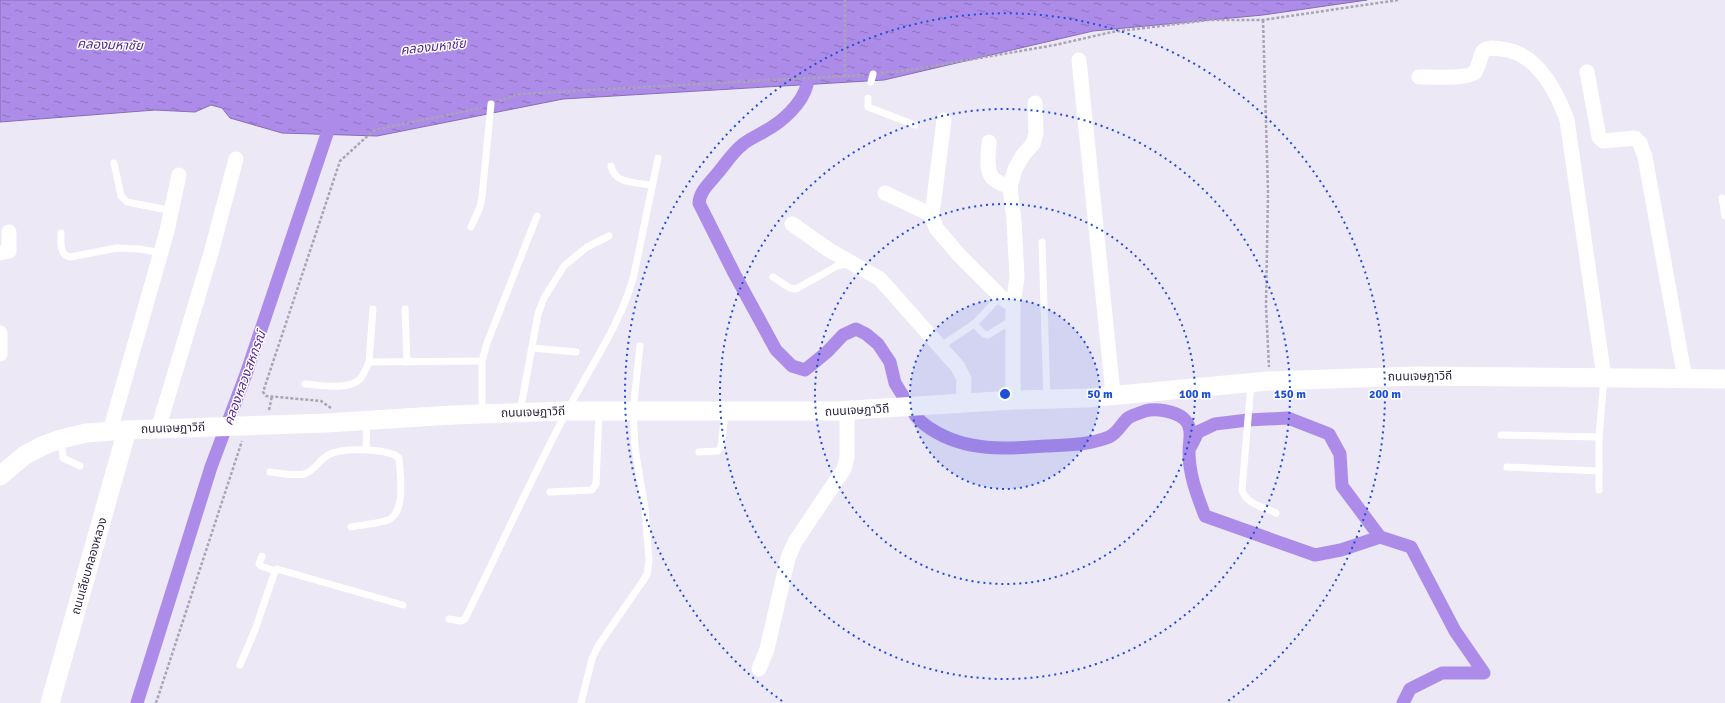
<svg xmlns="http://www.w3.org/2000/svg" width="1725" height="703" font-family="Signika,'Noto Sans Thai',sans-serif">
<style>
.water{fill:url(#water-ripples);stroke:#876db6}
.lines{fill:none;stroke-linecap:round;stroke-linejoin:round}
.canal{stroke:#ad8ce9;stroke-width:13}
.path{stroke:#aaa4b6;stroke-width:2.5;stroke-dasharray:3 2;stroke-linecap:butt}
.service{stroke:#fff;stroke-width:7}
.minor{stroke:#fff;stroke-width:15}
.tertiary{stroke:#fff;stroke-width:19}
.ring{fill:none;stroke:#1d4ed8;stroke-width:2;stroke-dasharray:2 4}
.labels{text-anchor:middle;stroke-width:3;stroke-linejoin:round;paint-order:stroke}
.street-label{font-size:12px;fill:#2d243e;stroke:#fff}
.water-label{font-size:13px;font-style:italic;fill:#54248f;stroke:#fff}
.centre{fill:#1d4ed8;stroke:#fff;stroke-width:2}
.ring-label{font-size:12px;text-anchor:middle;font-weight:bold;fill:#1d4ed8;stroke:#fff;stroke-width:3;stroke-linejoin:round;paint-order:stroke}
</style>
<defs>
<pattern id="water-ripples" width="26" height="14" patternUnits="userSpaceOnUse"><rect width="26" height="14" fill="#ad8ce9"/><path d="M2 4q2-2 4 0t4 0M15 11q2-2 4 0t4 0" fill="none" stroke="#8d72be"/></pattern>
</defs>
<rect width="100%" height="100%" fill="#ece8f6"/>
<path class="water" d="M 0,0 L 1367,0 L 1263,15 L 1093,31 L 884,80 L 563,99 L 377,136 L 282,133 L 230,118 L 222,108 L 211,105 L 195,112 L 155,110 L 0,122 Z"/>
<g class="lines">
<g class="canal">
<path d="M 807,85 C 802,104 782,122 765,131 C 757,136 749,139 742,145 C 731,154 725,165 716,175 C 709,184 700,191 699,203 L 734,273 L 776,350 L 792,366 L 805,370 L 827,352 L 843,335 L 856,329 L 866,334 L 878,344 L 890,362 L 895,383 L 903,396"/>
<path d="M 915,415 C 920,422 925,425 931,429 C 966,452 1007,449 1046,446 C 1067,445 1089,445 1109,437 C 1118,433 1121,424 1128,418 C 1132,415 1140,413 1145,411 C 1156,408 1174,411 1183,418 C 1194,427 1189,440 1189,452 C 1189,475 1197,495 1205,516 L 1315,555 L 1341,550 L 1380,537"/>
<path d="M 1191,446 L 1198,432 L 1215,424 L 1248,420 L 1288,418 L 1329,434 L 1340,454 L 1342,486 L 1380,537 L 1411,547 L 1455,631 L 1484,673 L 1442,673 L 1410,689 L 1403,703"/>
<path d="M 137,703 L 211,467 L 246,374 L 332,119"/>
</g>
<g class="path">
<path d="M 1263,20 L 1268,192 L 1266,306 L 1269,367"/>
<path d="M 881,73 L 904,71 L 1055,45 L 1112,32 L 1209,20 L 1263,20 L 1398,0"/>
<path d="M 845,77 L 845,0"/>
<path d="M 499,101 L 520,94 L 864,75"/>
<path d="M 331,408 L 321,401 L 266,396 L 263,392 L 340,161 L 373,131 L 379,129 L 481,108"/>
<path d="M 269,410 L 272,396"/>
<path d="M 156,703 L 242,441"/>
</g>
<g class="service">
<path d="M 871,82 L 873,74"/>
<path d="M 868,98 L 868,107 L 915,125"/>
<path d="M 114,163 L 121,196 L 127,202 L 173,211"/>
<path d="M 611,166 C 614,184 637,183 652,185"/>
<path d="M 1722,198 L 1725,216"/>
<path d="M 471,227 L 480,207 L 482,197 L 491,104"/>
<path d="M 61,233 C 61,242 59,255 70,257 L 117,248 L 140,249 L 161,253"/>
<path d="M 1042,242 L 1047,399"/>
<path d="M 773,277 L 790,288 L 796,289 L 837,266 L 849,263"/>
<path d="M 373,309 L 369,362 L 482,361"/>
<path d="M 405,309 L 407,362"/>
<path d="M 974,324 L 996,301"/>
<path d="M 941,346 L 974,324 L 984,334 L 988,335 L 1012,320"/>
<path d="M 532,348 L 576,352"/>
<path d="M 1251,383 L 1242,490 C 1246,504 1263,507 1276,513"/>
<path d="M 305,384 C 320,385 348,391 360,379 C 364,374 367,367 369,362"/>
<path d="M 520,412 L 538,314 L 544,298 L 564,266 L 587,247 L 609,236"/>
<path d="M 482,414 L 482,361 L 487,343 L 537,216"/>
<path d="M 1501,435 L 1599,437"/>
<path d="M 61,439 L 63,458 L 80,466"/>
<path d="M 366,449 L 367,421"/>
<path d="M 699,452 L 718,451 L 721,447 L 725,412"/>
<path d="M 1507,467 L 1599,471"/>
<path d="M 270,472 C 280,473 293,476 304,474 C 315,471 319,460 328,455 C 342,447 380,449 395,455 L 399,458 C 400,474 406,509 390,519 C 385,523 359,525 351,527"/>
<path d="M 1599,490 L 1599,437 L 1604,378"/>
<path d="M 550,492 L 592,490 L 596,484 L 599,411"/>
<path d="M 262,556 L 259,564 L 261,566 L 275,571"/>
<path d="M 449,619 L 461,621 L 465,619 C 499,550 531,479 567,411 C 590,367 621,324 634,275 L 658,158"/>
<path d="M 240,665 L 255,630 L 275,571 L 277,569 L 403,605"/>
<path d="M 581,703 L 592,659 L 598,646 L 647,575 L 649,560 L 645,509 L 635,448 L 633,411 L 640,346"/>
</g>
<g class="minor">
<path d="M 1079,60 L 1113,394"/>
<path d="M 1587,72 L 1599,137 L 1603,141 L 1635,138 L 1640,143 L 1645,157 L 1685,379"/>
<path d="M 1419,77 C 1429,77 1469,79 1475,72 C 1479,66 1480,57 1483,51 C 1488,47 1494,48 1501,49 C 1537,52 1556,90 1567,120 L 1604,377"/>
<path d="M 989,142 C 989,152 984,173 995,180 C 999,183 1005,185 1010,187 L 1014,221 L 1017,277 L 1013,305"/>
<path d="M 1010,187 L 1015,169 L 1023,155 L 1033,144 L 1036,133 L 1035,103"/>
<path d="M 885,193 L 932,215 L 936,228 L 960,256 L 1002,298 L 1013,305 L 1013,400"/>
<path d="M 932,215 L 944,120"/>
<path d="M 792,224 L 829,250 L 880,279 L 958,367 L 964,379 L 963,404"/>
<path d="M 0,253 L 9,251 L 9,232"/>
<path d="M 0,333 L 0,354"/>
<path d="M 158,429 L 211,253 L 236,159"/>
<path d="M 110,431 L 167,231 L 179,175"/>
<path d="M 759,669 L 767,649 L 788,558 L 795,542 L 844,469 L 847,457 L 847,411"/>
</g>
<g class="tertiary">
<path d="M 0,476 L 25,455 L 42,446 L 61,439 L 86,433 L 127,430 L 326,423 L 453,415 L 567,411 L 837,411 L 1013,400 L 1087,398 L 1268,381 L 1416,376 L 1725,379"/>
<path d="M 50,703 L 127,430"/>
</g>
</g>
<circle cx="1005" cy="394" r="95" fill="#1d4ed8" fill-opacity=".12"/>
<g class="ring">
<circle cx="1005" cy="394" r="95"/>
<circle cx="1005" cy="394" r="190"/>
<circle cx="1005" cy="394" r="285"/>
<path d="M782 701A380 380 0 1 1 1228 701"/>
</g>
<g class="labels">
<g class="street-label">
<text transform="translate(1420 376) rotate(-1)" y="4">ถนนเจษฎาวิถี</text>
<text transform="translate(857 410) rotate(-3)" y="4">ถนนเจษฎาวิถี</text>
<text transform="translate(533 412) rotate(-2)" y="4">ถนนเจษฎาวิถี</text>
<text transform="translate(173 428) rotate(-2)" y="4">ถนนเจษฎาวิถี</text>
<text transform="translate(89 566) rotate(-74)" y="4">ถนนเลียบคลองหลวง</text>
</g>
<g class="water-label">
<text transform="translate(110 44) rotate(2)" y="5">คลองมหาชัย</text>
<text transform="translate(433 46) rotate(-6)" y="5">คลองมหาชัย</text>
<text transform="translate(244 378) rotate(-70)" y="5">คลองหลวงสหกรณ์</text>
</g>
</g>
<circle cx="1005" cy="394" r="6" class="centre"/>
<g class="ring-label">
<text x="1100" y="398">50 m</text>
<text x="1195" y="398">100 m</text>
<text x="1290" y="398">150 m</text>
<text x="1385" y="398">200 m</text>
</g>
</svg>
